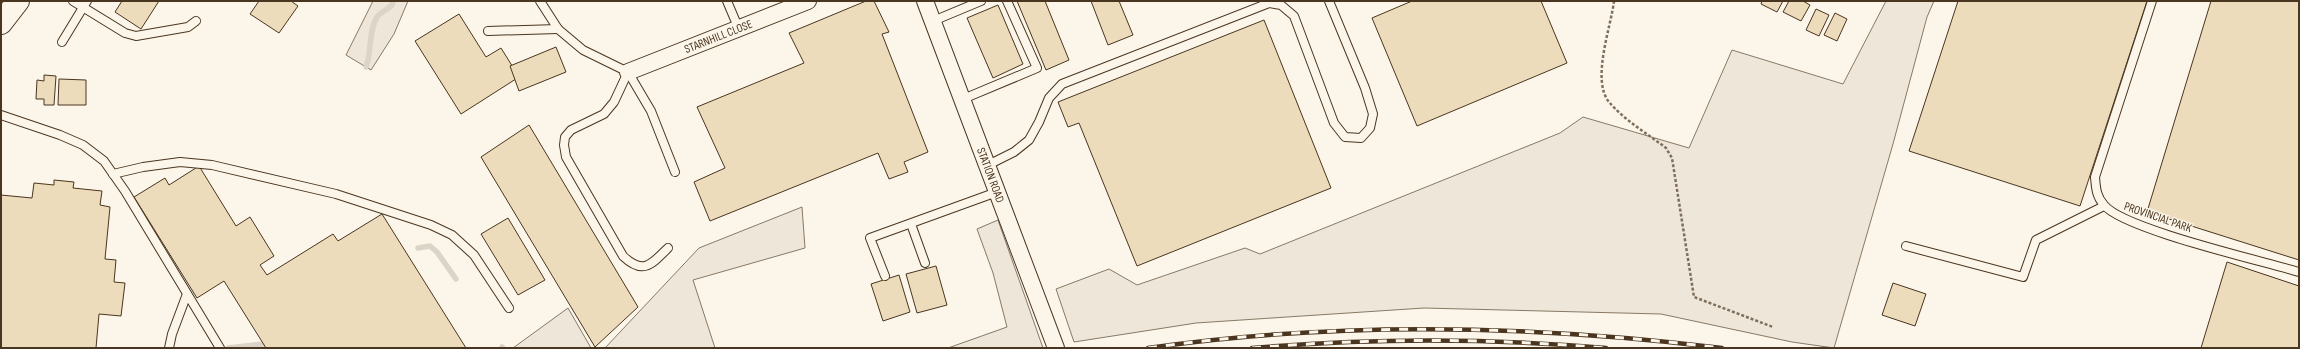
<svg xmlns="http://www.w3.org/2000/svg" width="2300" height="349" font-family="'Sofia Sans Condensed',sans-serif">
<style>
.green{fill:#ede6d9;stroke:#887966}
.lines{fill:none;stroke-linecap:round;stroke-linejoin:round}
.stream{stroke:#dcd4c6;stroke-width:5.5}
.building{fill:#ecdcbc;stroke:#4a3520}
.service-casing{stroke:#4a3520;stroke-width:10}
.minor-casing{stroke:#4a3520;stroke-width:18}
.secondary-casing{stroke:#4a3520;stroke-width:24}
.path{stroke:#7f6f5c;stroke-width:2.5;stroke-dasharray:3 2;stroke-linecap:butt}
.service{stroke:#fbf6e9;stroke-width:8}
.minor{stroke:#fbf6e9;stroke-width:16}
.secondary{stroke:#fbf6e9;stroke-width:22}
.rail-casing{stroke:#4a3520;stroke-width:4.5}
.rail{stroke:#fbf6e9;stroke-width:3;stroke-dasharray:9;stroke-linecap:butt}
.labels{text-anchor:middle;stroke-width:3;stroke-linejoin:round;paint-order:stroke}
.street-label{font-size:12px;fill:#4a3520;stroke:#fbf6e9}
</style>
<rect width="100%" height="100%" fill="#fbf6e9"/>
<g class="green">
<path d="M 373,1 L 408,1 L 394,34 L 371,70 L 346,55 Z"/>
<path d="M 1886,1 L 1934,1 L 1927,17 L 1893,144 L 1834,348 L 1792,342 L 1661,314 L 1424,308 L 1196,323 L 1074,342 L 1056,289 L 1109,269 L 1137,285 L 1245,248 L 1260,254 L 1560,133 L 1583,117 L 1689,148 L 1732,50 L 1843,84 Z"/>
<path d="M 802,207 L 805,248 L 693,280 L 715,348 L 605,348 L 699,248 Z"/>
<path d="M 998,220 L 1043,348 L 948,348 L 1007,327 L 993,273 L 977,229 Z"/>
<path d="M 568,308 L 591,348 L 513,348 Z"/>
</g>
<g class="lines">
<g class="stream">
<path d="M 366,67 C 372,52 368,32 377,17 C 380,13 388,9 392,5 L 393,1"/>
<path d="M 418,248 L 430,246 L 437,252 L 456,279"/>
<path d="M 502,347 L 503,348"/>
<path d="M 228,348 L 263,344"/>
</g>
</g>
<g class="building">
<path d="M 122,1 L 159,1 L 141,29 L 115,12 Z"/>
<path d="M 259,1 L 291,1 L 298,6 L 279,33 L 250,14 Z"/>
<path d="M 866,1 L 874,1 L 889,32 L 882,34 L 928,152 L 904,162 L 908,172 L 889,179 L 878,153 L 710,221 L 694,182 L 725,168 L 697,107 L 804,63 L 789,33 Z"/>
<path d="M 1017,1 L 1045,1 L 1069,60 L 1046,70 Z"/>
<path d="M 1091,1 L 1119,1 L 1133,35 L 1108,45 Z"/>
<path d="M 1412,1 L 1541,1 L 1567,63 L 1417,126 L 1372,18 Z"/>
<path d="M 1762,1 L 1783,1 L 1777,12 L 1761,4 Z"/>
<path d="M 1789,1 L 1803,1 L 1810,5 L 1801,21 L 1783,12 Z"/>
<path d="M 1958,1 L 2147,1 L 2080,206 L 1909,151 Z"/>
<path d="M 2211,1 L 2299,1 L 2299,260 L 2147,212 Z"/>
<path d="M 998,5 L 1023,64 L 993,78 L 967,18 Z"/>
<path d="M 1816,9 L 1829,15 L 1819,36 L 1806,30 Z"/>
<path d="M 1835,13 L 1847,19 L 1837,41 L 1824,35 Z"/>
<path d="M 459,14 L 486,57 L 501,48 L 519,77 L 461,114 L 415,41 Z"/>
<path d="M 1264,20 L 1331,188 L 1137,266 L 1079,123 L 1068,127 L 1058,102 Z"/>
<path d="M 556,47 L 566,72 L 519,91 L 510,66 Z"/>
<path d="M 44,75 L 56,76 L 54,105 L 44,105 L 44,99 L 36,99 L 37,80 L 44,81 Z"/>
<path d="M 59,79 L 86,80 L 86,105 L 58,105 Z"/>
<path d="M 529,125 L 638,307 L 595,347 L 481,157 Z"/>
<path d="M 199,166 L 236,226 L 250,217 L 274,256 L 260,265 L 267,275 L 333,234 L 338,241 L 382,214 L 466,348 L 266,348 L 224,281 L 197,298 L 134,197 L 165,178 L 169,185 Z"/>
<path d="M 54,180 L 74,182 L 73,188 L 102,191 L 100,205 L 110,207 L 105,259 L 116,260 L 114,282 L 125,283 L 121,316 L 99,314 L 96,348 L 1,348 L 1,195 L 32,198 L 34,183 L 54,185 Z"/>
<path d="M 508,218 L 545,280 L 518,295 L 481,234 Z"/>
<path d="M 2227,262 L 2299,286 L 2299,348 L 2201,348 Z"/>
<path d="M 936,266 L 947,305 L 917,313 L 906,274 Z"/>
<path d="M 899,275 L 910,312 L 883,321 L 871,284 Z"/>
<path d="M 1893,283 L 1926,294 L 1915,326 L 1882,315 Z"/>
</g>
<g class="lines">
<g class="service-casing">
<g id="service">
<path d="M 73,1 L 125,33 L 136,36 L 188,27 L 196,21"/>
<path d="M 540,1 L 558,29 L 583,50 L 628,72 L 651,111 L 675,172"/>
<path d="M 727,1 L 738,27"/>
<path d="M 2152,1 L 2095,177 C 2096,188 2096,196 2104,205 C 2123,229 2263,261 2299,272"/>
<path d="M 933,21 L 981,1"/>
<path d="M 488,31 L 558,29"/>
<path d="M 62,42 L 87,1"/>
<path d="M 628,72 L 614,102 L 604,114 L 571,130 L 565,137 L 564,145 L 566,157 L 623,256 C 643,275 651,265 668,248"/>
<path d="M 963,99 L 1037,68 L 1007,1"/>
<path d="M 1,115 L 60,135 L 83,145 L 104,161 L 125,191 L 220,348"/>
<path d="M 988,165 L 1014,152 L 1029,140 L 1039,122 L 1049,98 L 1062,84 L 1269,3 L 1281,5 L 1294,16 L 1334,123 L 1345,137 L 1361,138 L 1370,128 L 1373,114 L 1365,88 L 1329,1"/>
<path d="M 113,174 L 143,167 L 180,162 L 212,165 L 336,194 L 431,225 L 452,235 L 474,255 L 509,308"/>
<path d="M 911,224 L 925,263"/>
<path d="M 1906,246 L 2023,277 L 2036,240 L 2104,206"/>
<path d="M 885,276 L 870,238 L 997,192"/>
<path d="M 169,348 L 172,334 L 187,294"/>
</g>
</g>
<g class="minor-casing">
<g id="minor">
<path id="s1" d="M 925,1 L 1056,348"/>
<path id="s2" d="M 628,72 L 808,1"/>
</g>
</g>
<g class="secondary-casing">
<path id="secondary" d="M 1,23 L 18,1"/>
</g>
<path class="path" d="M 1614,1 C 1611,27 1591,80 1609,102 C 1624,120 1648,134 1666,148 L 1672,158 L 1694,297 L 1773,327"/>
<use href="#service" class="service"/>
<use href="#minor" class="minor"/>
<use href="#secondary" class="secondary"/>
<g class="rail-casing">
<g id="rail">
<path d="M 1148,348 C 1338,321 1532,325 1722,348"/>
<path d="M 1252,348 C 1370,338 1488,338 1606,348"/>
</g>
</g>
<use href="#rail" class="rail"/>
</g>
<g class="labels">
<g class="street-label">
<text dy="4" stroke="none"><textPath href="#s2" startOffset="97">STARNHILL CLOSE</textPath></text>
<text dy="4" stroke="none"><textPath href="#s1" startOffset="186">STATION ROAD</textPath></text>
<text transform="translate(2158 217) rotate(19)" y="4">PROVINCIAL PARK</text>
</g>
</g>
<rect width="2300" height="349" fill="none" stroke="#4a3520" stroke-width="4"/>
</svg>
